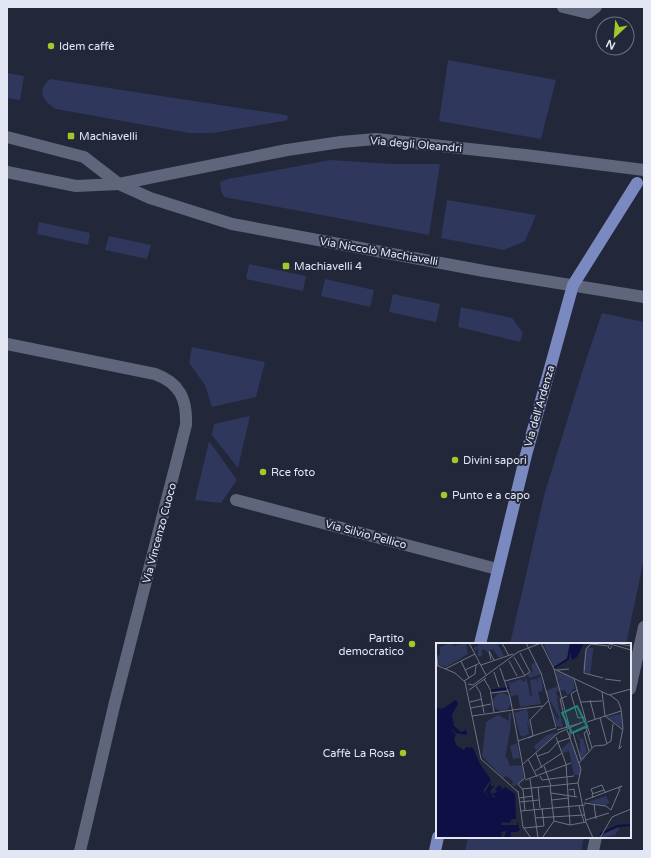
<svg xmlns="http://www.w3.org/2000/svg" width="651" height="858" font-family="'Varela Round',sans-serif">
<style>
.green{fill:#2f375c}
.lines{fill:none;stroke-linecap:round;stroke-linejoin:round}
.minor{stroke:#5f657b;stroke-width:12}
.major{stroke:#7b89c1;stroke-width:12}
.poi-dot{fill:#a2c929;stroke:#22273a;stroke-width:1.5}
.labels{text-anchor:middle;stroke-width:4;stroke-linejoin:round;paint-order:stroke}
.poi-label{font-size:11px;fill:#e3e7f4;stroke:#22273a;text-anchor:start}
.street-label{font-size:11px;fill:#e3e7f4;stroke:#22273a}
.inset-river{fill:none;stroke:#0e0f45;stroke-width:2}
.inset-road{fill:none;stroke:#6f7484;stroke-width:1}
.view{fill:#24817b;fill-opacity:0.15;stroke:#24817b;stroke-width:2}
.inset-edge{fill:none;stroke:#e3e7f4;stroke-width:2}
</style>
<rect width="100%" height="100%" fill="#22273a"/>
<g class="green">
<path d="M 448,60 L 556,80 L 541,139 L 439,121 Z"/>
<path d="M 7,73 L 24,76 L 20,100 L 7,98 Z"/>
<path d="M 50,79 L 286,115 L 288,117 L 287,120 L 284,121 L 213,133 L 189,133 L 56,109 C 43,102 36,90 50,79 Z"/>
<path d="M 331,160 L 392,164 L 440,164 L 429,235 L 224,197 L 221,191 L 220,182 L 228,179 Z"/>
<path d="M 447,200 L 536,215 L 525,241 L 504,250 L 441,238 Z"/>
<path d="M 39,222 L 90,233 L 88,245 L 37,234 Z"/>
<path d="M 109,236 L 151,245 L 147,259 L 105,250 Z"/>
<path d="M 249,264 L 306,276 L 303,291 L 246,279 Z"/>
<path d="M 325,279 L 374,290 L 370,307 L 321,296 Z"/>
<path d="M 393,294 L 440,304 L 436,322 L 389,312 Z"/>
<path d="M 461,307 L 512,318 L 523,333 L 520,342 L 458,327 Z"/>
<path d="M 602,313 L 644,322 L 644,559 L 626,644 L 510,644 L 545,492 L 584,366 Z"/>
<path d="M 192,347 L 265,362 L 256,397 L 212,407 L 205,385 L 189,363 Z"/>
<path d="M 250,416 L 238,468 L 212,435 L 214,424 Z"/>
<path d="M 209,441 L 237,480 L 221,503 L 195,500 Z"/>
<path d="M 468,837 L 584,837 L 581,851 L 465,851 Z"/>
</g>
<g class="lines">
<g class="minor">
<path d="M 563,7 L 588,13 L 596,7"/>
<path d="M 7,137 L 84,157 L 119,184 L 150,198 L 232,224 L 484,271 L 644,297"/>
<path d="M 7,172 L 76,186 L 119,184 L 287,150 L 341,142 L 376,139 L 525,155 L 644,170"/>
<path d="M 7,344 L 155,374 C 180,383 187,399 186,425 L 115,702 L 80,851"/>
<path d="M 236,500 L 497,569"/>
<path d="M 630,689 L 644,627"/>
<path d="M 593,851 L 596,837"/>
</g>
<g class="major">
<path d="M 480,644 L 526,455 L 573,285 L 637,183"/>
<path d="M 435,851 L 438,837"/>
</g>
</g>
<g class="poi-dot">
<circle cx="51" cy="46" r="4"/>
<rect x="67" y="132" width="8" height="8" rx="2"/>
<rect x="282" y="262" width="8" height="8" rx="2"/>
<circle cx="455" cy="460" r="4"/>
<circle cx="263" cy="472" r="4"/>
<circle cx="444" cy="495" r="4"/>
<circle cx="412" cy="644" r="4"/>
<circle cx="403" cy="753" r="4"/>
</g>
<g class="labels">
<g class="poi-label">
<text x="59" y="50">Idem caffè</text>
<text x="79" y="140">Machiavelli</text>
<text x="294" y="270">Machiavelli 4</text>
<text x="463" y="464">Divini sapori</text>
<text x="271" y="476">Rce foto</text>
<text x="452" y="499">Punto e a capo</text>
<text x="404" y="642" text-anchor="end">Partito<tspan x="404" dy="13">democratico</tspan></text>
<text x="395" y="757" text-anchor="end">Caffè La Rosa</text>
</g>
<g class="street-label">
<text transform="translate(416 144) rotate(5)" y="4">Via degli Oleandri</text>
<text transform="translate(379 251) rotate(10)" y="4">Via Niccolò Machiavelli</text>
<text transform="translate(539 406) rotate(-74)" y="4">Via dell'Ardenza</text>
<text transform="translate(159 533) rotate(-75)" y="4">Via Vincenzo Cuoco</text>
<text transform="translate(366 534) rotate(15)" y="4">Via Silvio Pellico</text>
</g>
</g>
<g transform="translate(436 643)">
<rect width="195" height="195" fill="#22273a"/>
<path d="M 15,0 L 18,3 L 30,0 L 32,11 L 10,24 L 3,22 L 2,13 L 4,12 L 4,4 ZM 41,0 L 61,0 L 68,13 L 63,15 L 57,6 L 50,9 L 48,6 L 45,8 L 47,12 L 42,14 L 42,5 L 39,8 L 37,5 L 42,3 ZM 110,0 L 134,0 L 132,15 L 118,25 L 108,2 ZM 154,2 L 153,5 L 157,5 L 158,2 L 154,32 L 147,26 L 150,5 L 152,2 L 157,2 ZM 99,19 L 105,31 L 94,35 L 91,32 L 97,28 L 95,22 ZM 120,28 L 137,35 L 139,46 L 135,47 L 138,48 L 131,52 L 129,47 L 124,48 L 122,38 L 126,36 L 121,37 ZM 89,33 L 92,41 L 94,53 L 96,53 L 94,37 L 100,36 L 102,40 L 101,35 L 105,34 L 107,44 L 106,48 L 102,49 L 105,61 L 84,64 L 82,52 L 75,53 L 72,37 L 75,40 L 84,36 L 89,39 ZM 122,43 L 123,47 L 120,49 L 121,54 L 124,53 L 121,56 L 127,84 L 125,84 L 121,83 L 115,63 L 122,78 L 123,74 L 109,48 ZM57 59a9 9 0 1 1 18 0a9 9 0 1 1-18 0ZM 91,66 L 95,90 L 91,78 L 93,91 L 87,94 L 84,92 L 78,70 ZM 73,70 L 75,70 L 74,88 L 69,116 L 62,123 L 71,114 L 74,123 L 86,122 L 88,136 L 79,143 L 76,142 L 77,138 L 70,133 L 67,135 L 46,113 L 50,79 L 62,72 L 73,78 ZM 184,71 L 185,72 L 186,85 L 171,74 ZM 120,90 L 121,91 L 100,108 L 98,103 L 111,92 ZM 140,90 L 143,92 L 144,96 L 147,95 L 151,108 L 148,116 L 144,116 L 144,98 ZM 134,98 L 144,124 L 144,132 L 138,132 L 133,108 L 127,110 L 125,107 ZM 81,100 L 84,115 L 77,116 L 74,103 ZM 170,153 L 174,160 L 169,162 L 151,159 ZM 182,184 L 183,186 L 179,192 L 165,195 L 167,191 Z" fill="#2f375c"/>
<path d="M 148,0 L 141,14 L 136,17 L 134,7 L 136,1 ZM 20,57 L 22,61 L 16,71 L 18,83 L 25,89 L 30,87 L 31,92 L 20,90 L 14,84 L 20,92 L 18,96 L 21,103 L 28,107 L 30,104 L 37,105 L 44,121 L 55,137 L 48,146 L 48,149 L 54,156 L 49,149 L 55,139 L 55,144 L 59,142 L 54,148 L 57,154 L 61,155 L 56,151 L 61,149 L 59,146 L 64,142 L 66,146 L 61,151 L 69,144 L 79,151 L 80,176 L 76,176 L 73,180 L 66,179 L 65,182 L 81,182 L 81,178 L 84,187 L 81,189 L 75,189 L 75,195 L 68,194 L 71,188 L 65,189 L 66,195 L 0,195 L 0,64 L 6,66 Z" fill="#0e0f45"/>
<path class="inset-river" d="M 118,25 L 132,16 L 135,0M 53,48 L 73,45M 164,191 L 182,183 L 195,182"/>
<path class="inset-road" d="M 33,0 L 50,32M 66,0 L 73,13M 90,0 L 105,30 L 120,84M 105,0 L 118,26 L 134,86M 178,0 L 195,3M 176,3 L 174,6 L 172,4 L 174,1 L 195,7M 0,6 L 2,23M 78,14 L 89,33M 55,17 L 53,8 L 58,17M 25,18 L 33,35M 73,18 L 81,33M 0,22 L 19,30 L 30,40M 45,22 L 77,11M 64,25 L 74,54 L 89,135 L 82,141M 9,26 L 39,11M 118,26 L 173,52M 29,27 L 44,20M 121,27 L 133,26M 58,29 L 63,44M 167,35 L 148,30 L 150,6 L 155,1 L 172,3M 48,36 L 54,46 L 58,69M 138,36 L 150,78M 169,36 L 185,38M 28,38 L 39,31 L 40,22M 69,38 L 88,33 L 94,29 L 84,10M 29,39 L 45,116 L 82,149M 32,41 L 37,42 L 82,9 L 105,0M 40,43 L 44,49 L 48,70M 33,47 L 50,35M 141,47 L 135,51 L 142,75 L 149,74M 166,49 L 169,73M 55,50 L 72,48M 173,52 L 195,46M 174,52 L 182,58 L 185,66 L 187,85 L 183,106 L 186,103M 154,57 L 159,76M 34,59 L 46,56M 145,59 L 166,58M 35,65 L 55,61M 76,67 L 107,63M 36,73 L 77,67M 169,73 L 187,87M 164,75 L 171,101M 151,79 L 185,68M 150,80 L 154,91 L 152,92M 152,83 L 150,85 L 156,105M 131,85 L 124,56 L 131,53M 121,87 L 145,80M 134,87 L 134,95 L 145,126 L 142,140 L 150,179 L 157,195M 151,88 L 148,90 L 153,108M 137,90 L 145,117M 137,90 L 151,84M 120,94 L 130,121 L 134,182M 92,95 L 97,93 L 94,77 L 112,58M 82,98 L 120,85M 100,110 L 106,125M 102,113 L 113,109 L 122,99 L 134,95 L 131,87M 92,116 L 101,134M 143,120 L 158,103 L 169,102 L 175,98 L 177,81M 87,121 L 122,90 L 149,78M 108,123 L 115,143M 99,128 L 126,110M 104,133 L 106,137 L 138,133M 94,136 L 102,195M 89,137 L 135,120M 82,141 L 87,147 L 89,168M 102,144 L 104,165M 86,146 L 142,140M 133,147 L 138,146 L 139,154M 82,148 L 87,184 L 95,195M 115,150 L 141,154M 157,151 L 155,146 L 166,142 L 168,147M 83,155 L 97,153M 157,155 L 156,151 L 168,147 L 170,150M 116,157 L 133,155M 149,157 L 186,143 L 182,146M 84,159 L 103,157M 148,160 L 170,163 L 175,167 L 184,146M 158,161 L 160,176M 143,163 L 148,179M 85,168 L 149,162M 99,175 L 148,172M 150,177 L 173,170M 118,178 L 134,182 L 150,179M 88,185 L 108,183 L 106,165M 106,195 L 118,178 L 114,143M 164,195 L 176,174 L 195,166"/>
<path class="view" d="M 141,63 L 151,83 L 136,90 L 126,70 Z"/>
<rect width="195" height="195" class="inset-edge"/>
</g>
<rect width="651" height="858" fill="none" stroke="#e3e7f4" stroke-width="16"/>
<g transform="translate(615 36) rotate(206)"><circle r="19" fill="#22273a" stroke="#6f7484"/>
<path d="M0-3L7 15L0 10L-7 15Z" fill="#a2c929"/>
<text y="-6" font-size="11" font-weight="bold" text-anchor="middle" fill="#e3e7f4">N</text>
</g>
</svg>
